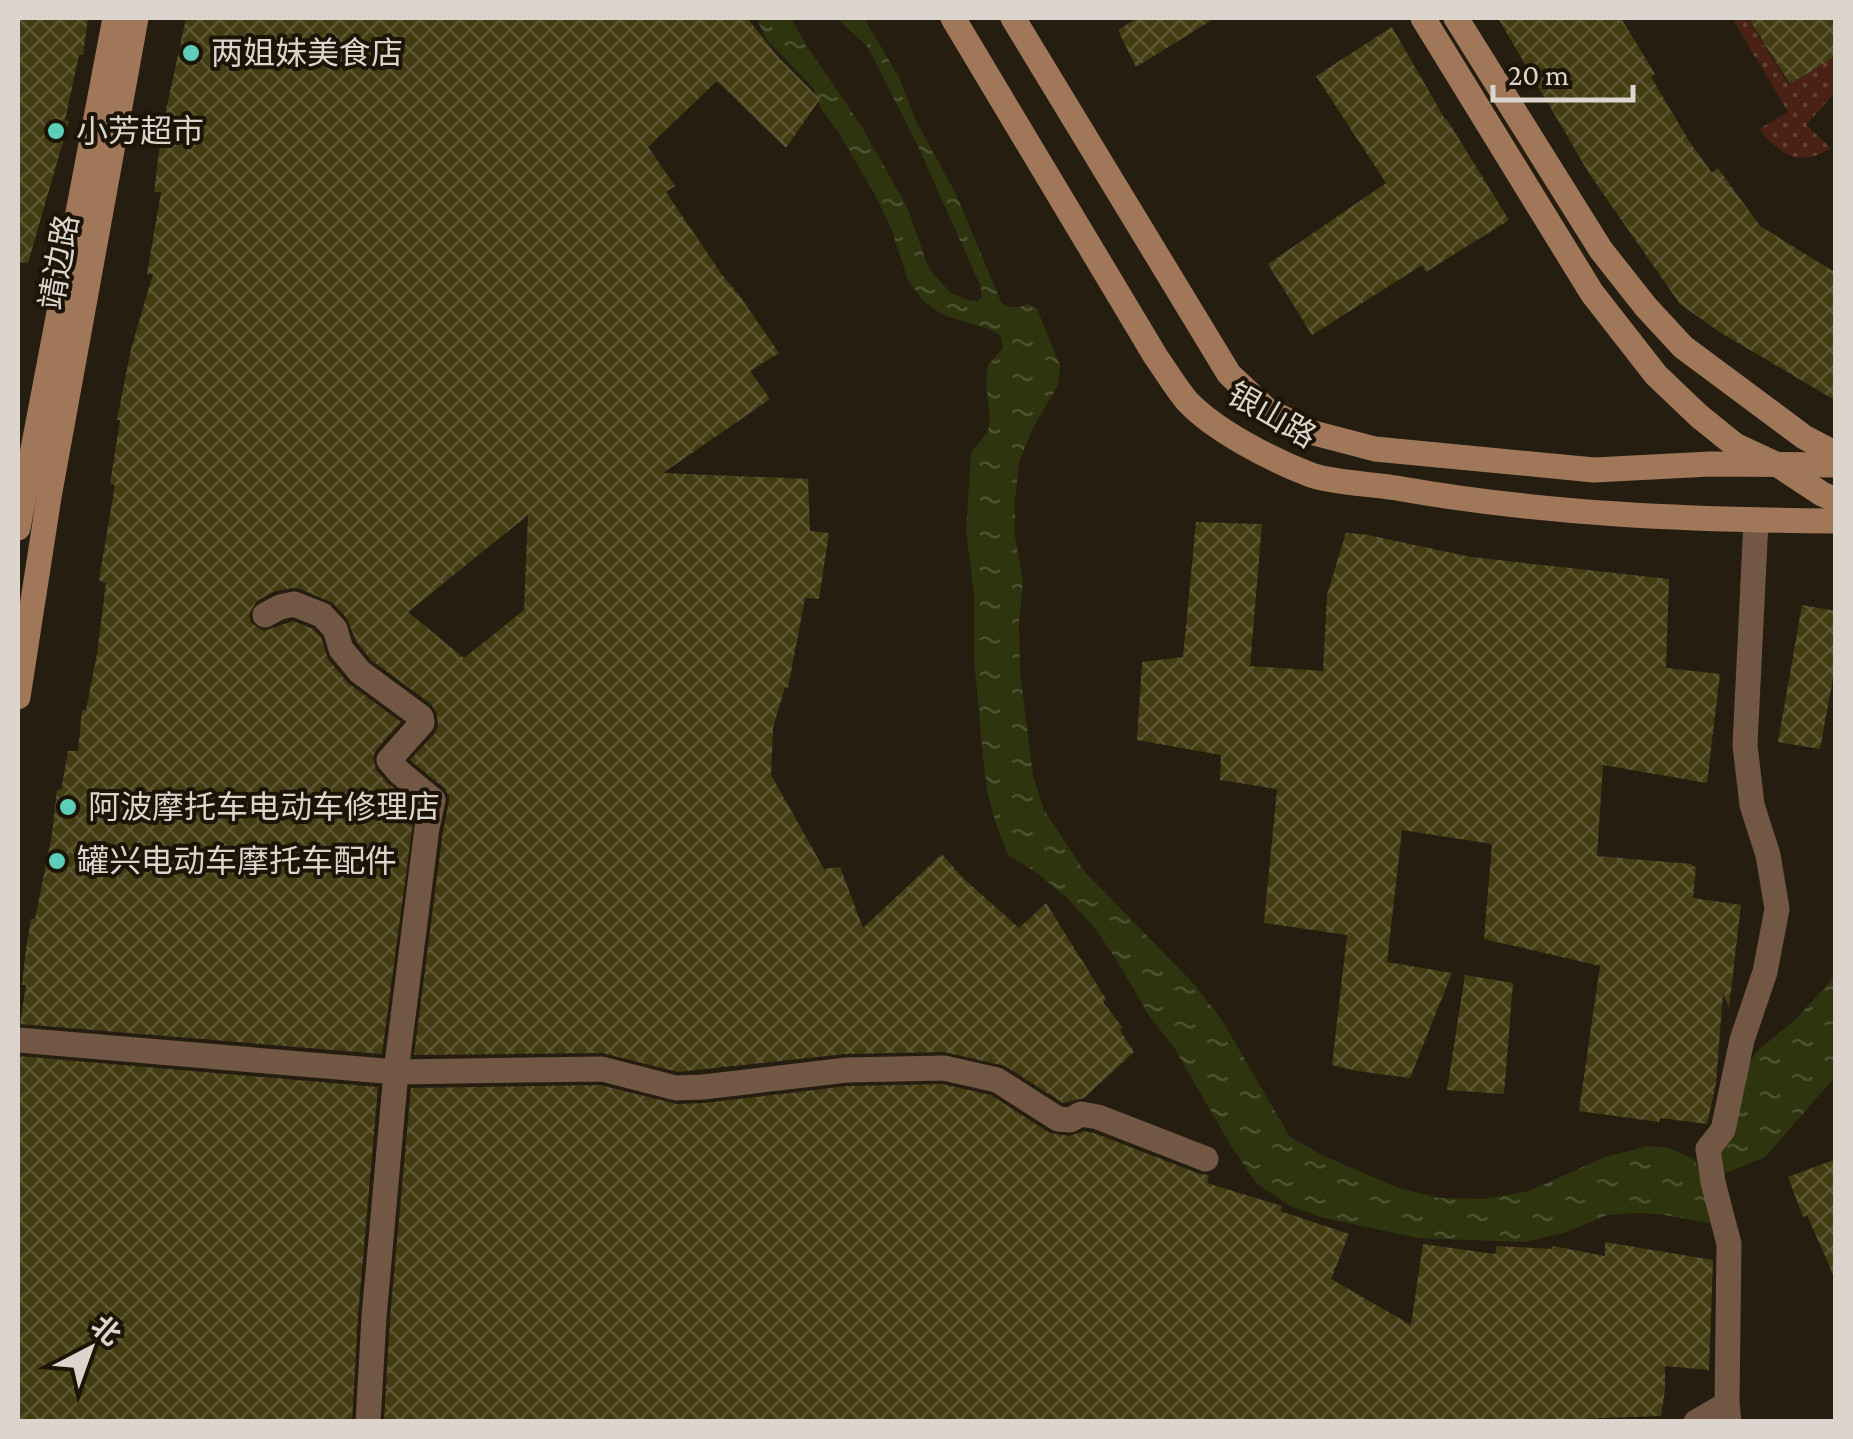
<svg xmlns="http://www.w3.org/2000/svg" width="1853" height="1439" font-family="'Crimson Pro','Noto Sans SC',serif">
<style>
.grass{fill:url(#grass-dots)}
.water{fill:url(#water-ripples)}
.building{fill:url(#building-cross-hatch);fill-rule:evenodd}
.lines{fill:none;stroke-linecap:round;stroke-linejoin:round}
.street{stroke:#715744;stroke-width:25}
.secondary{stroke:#a07759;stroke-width:25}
.poi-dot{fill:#5cceba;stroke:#1c1407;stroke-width:4}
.labels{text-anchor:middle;stroke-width:8;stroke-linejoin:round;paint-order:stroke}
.poi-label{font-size:32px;fill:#dbd5cd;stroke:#1c1407;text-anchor:start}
.street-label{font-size:32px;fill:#dbd5cd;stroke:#1c1407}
</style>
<defs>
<pattern id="grass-dots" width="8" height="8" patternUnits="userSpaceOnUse" patternTransform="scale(2.5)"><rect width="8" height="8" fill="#492115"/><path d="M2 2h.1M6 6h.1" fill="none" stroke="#634036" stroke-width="1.8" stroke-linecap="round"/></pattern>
<pattern id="water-ripples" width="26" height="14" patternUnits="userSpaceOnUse" patternTransform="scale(2.5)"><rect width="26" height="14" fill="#2e350e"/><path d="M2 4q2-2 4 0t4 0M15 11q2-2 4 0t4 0" fill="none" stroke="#4c5130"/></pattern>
<pattern id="building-cross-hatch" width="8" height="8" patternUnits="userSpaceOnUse" patternTransform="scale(2.5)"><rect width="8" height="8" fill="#433b12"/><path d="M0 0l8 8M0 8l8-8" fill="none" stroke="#5e5633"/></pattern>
</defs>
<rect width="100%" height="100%" fill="#251d10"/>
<path class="grass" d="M 1732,18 L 1747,18 L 1789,85 L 1835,57 L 1835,93 L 1806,125 L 1831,148 C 1800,168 1780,155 1759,129 L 1788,112 Z"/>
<g class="water">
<path d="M 756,18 L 791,18 L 805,43 L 862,127 L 908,209 L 926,261 L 933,274 L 951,293 L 969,300 L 977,301 L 982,297 L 981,287 L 917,144 L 867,46 L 836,18 L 864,18 L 900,79 L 915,119 L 956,194 L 1001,302 C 1011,310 1016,308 1028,304 L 1037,309 L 1060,365 L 1058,385 L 1032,430 L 1019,462 L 1015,499 L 1015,536 L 1023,582 L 1019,623 L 1020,672 L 1033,775 L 1044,810 L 1084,871 L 1193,983 L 1222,1020 L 1290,1137 L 1324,1156 L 1398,1188 L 1439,1198 L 1483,1199 L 1529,1191 L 1605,1157 L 1648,1146 L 1669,1148 L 1695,1160 L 1715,1224 L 1659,1214 L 1635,1213 L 1607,1215 L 1567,1232 L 1524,1242 L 1418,1238 L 1320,1217 L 1290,1206 L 1256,1183 L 1228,1141 L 1175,1049 L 1148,1014 L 1117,961 L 1095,928 L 1067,898 L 1037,873 L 1008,855 L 997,827 L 988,795 L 984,767 L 974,658 L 974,593 L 966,531 L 971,453 L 988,431 L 990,419 L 986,382 L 988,365 L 1003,348 L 1001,336 L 989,329 L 943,315 L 923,301 L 908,280 L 891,228 L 875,195 L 841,136 L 821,109 L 814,89 L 767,40 Z"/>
<path d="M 1835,976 L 1835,1077 L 1765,1157 L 1721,1175 L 1719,1149 L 1748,1065 L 1757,1051 L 1795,1020 Z"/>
</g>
<g class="building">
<path d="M 18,18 L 88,18 L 83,55 L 79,55 L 65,120 L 69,121 L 28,263 L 18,262 Z"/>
<path d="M 186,18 L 747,18 L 779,58 L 820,99 L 786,148 L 717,81 L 648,147 L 675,186 L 666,192 L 722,275 L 739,295 L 779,353 L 750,371 L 770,399 L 663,473 L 808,479 L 810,531 L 829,533 L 819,599 L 805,598 L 788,688 L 785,687 L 773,728 L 771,775 L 824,869 L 840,867 L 863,928 L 942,854 L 962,877 L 1019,928 L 1046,903 L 1106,999 L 1103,1002 L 1123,1028 L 1120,1030 L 1134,1052 L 1084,1098 L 1063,1103 L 1005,1066 L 944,1052 L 845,1054 L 678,1072 L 602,1053 L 414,1055 L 443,831 L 449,802 L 449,796 L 444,788 L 410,760 L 435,733 L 438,727 L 437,714 L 431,704 L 371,660 L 356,641 L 347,619 L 333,603 L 300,589 L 292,588 L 273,592 L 257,601 L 249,614 L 251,623 L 264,631 L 293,621 L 313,629 L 321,637 L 328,659 L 348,683 L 401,722 L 377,749 L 373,757 L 376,770 L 387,782 L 415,806 L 382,1054 L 20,1024 L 26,985 L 22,985 L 26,948 L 31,919 L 35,919 L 52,834 L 57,790 L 61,790 L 68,751 L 78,751 L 82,710 L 86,710 L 97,654 L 106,583 L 99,580 L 115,485 L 110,484 L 120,420 L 117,420 L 131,349 L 153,274 L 147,274 L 161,192 L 154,192 L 162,129 ZM 528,515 L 524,610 L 464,658 L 408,612 Z"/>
<path d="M 1137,18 L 1215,18 L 1136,67 L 1118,30 Z"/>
<path d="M 1498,18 L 1621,18 L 1655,74 L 1651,77 L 1689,141 L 1712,173 L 1718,168 L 1760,226 L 1836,273 L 1836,401 L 1718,331 L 1680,304 L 1590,175 Z"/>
<path d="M 1748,18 L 1836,18 L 1836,56 L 1790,84 Z"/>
<path d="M 1392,27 L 1445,119 L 1446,118 L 1509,220 L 1426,272 L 1422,265 L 1312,335 L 1268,264 L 1386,183 L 1316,76 Z"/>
<path d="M 1196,522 L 1262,524 L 1250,666 L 1323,671 L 1327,595 L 1346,533 L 1363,534 L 1471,557 L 1669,579 L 1666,668 L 1720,674 L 1707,783 L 1603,765 L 1597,856 L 1692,864 L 1692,866 L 1696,867 L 1693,898 L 1741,905 L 1729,1008 L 1723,993 L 1716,1083 L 1707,1124 L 1660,1118 L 1659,1122 L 1579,1111 L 1600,966 L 1484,939 L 1492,844 L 1402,830 L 1387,962 L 1452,973 L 1410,1078 L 1357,1071 L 1332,1065 L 1347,935 L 1264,923 L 1277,789 L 1220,780 L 1221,755 L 1137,740 L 1142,662 L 1183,657 Z"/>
<path d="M 1802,605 L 1836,611 L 1836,662 L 1820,749 L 1778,742 Z"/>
<path d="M 1465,975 L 1513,983 L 1504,1094 L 1447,1090 Z"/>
<path d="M 18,1056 L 378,1087 L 358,1316 L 352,1422 L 18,1422 Z"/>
<path d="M 942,1084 L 991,1095 L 1050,1133 L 1069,1136 L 1084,1131 L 1094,1133 L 1200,1174 L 1209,1175 L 1207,1183 L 1282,1206 L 1280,1211 L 1349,1234 L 1331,1279 L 1411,1325 L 1423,1244 L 1495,1254 L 1497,1246 L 1552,1249 L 1553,1246 L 1605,1256 L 1605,1242 L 1713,1260 L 1709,1370 L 1665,1366 L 1665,1390 L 1661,1416 L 1497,1422 L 384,1422 L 390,1318 L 411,1088 L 600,1085 L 677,1104 L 705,1103 L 848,1086 Z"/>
<path d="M 1836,1159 L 1836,1281 L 1807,1215 L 1803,1217 L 1788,1177 Z"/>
</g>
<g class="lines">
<g class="street">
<path d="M 265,615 L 280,607 L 294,604 L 322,615 L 335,629 L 341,649 L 360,672 L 421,717 L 422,723 L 389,760 L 399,772 L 433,800 L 427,828 L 396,1072 L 374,1317 L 368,1422"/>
<path d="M 18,1040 L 396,1072 L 602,1069 L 676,1088 L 703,1087 L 847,1070 L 944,1068 L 997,1080 L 1058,1119 L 1070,1120 L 1081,1114 L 1098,1117 L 1206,1159"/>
<path d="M 1696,1422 L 1727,1404"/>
<path d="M 1729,1422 L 1727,1404 L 1729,1244 L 1713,1182 L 1708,1149 L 1723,1130 L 1742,1040 L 1765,972 L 1777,909 L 1768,855 L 1752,805 L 1745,745 L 1756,521"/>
</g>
<g class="secondary">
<path d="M 953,18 L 1156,357 C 1166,371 1176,388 1187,401 C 1215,431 1272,460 1311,475 C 1333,483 1376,484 1402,489 C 1545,514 1690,520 1836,521"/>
<path d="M 1013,18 L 1229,374 L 1267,410 L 1310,432 L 1375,449 L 1594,470 L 1710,464 L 1836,465"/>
<path d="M 1423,18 L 1592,293 L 1656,375 L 1699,416 L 1735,445 L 1778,465 L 1822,494 L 1836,500"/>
<path d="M 1456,18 L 1601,250 L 1646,307 L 1683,347 L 1804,437 L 1836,454"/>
<path d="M 18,528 L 115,18"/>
<path d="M 18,697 L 49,497 L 136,18"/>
</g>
</g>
<g class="poi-dot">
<circle cx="191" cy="53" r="10"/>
<circle cx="56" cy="131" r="10"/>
<circle cx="68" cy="807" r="10"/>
<circle cx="57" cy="861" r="10"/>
</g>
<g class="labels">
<g class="poi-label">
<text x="211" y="64">两姐妹美食店</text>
<text x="76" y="142">小芳超市</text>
<text x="88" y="818">阿波摩托车电动车修理店</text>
<text x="77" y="872">罐兴电动车摩托车配件</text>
</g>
<g class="street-label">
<text transform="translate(59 262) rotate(-80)" y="11">靖边路</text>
<text transform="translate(1272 415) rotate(30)" y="11">银山路</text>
</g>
</g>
<rect width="1853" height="1439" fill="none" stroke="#dbd5cd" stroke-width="40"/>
<g transform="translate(90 1349) rotate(41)" stroke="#1c1407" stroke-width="8" paint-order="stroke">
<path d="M0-8L18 38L0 25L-18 38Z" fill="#dbd5cd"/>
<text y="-15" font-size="28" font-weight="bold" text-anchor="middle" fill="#dbd5cd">北</text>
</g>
<path d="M1493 85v15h140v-15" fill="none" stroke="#dbd5cd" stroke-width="5"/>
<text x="1508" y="85" font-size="30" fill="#dbd5cd" stroke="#1c1407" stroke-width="8" paint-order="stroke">20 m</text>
</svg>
